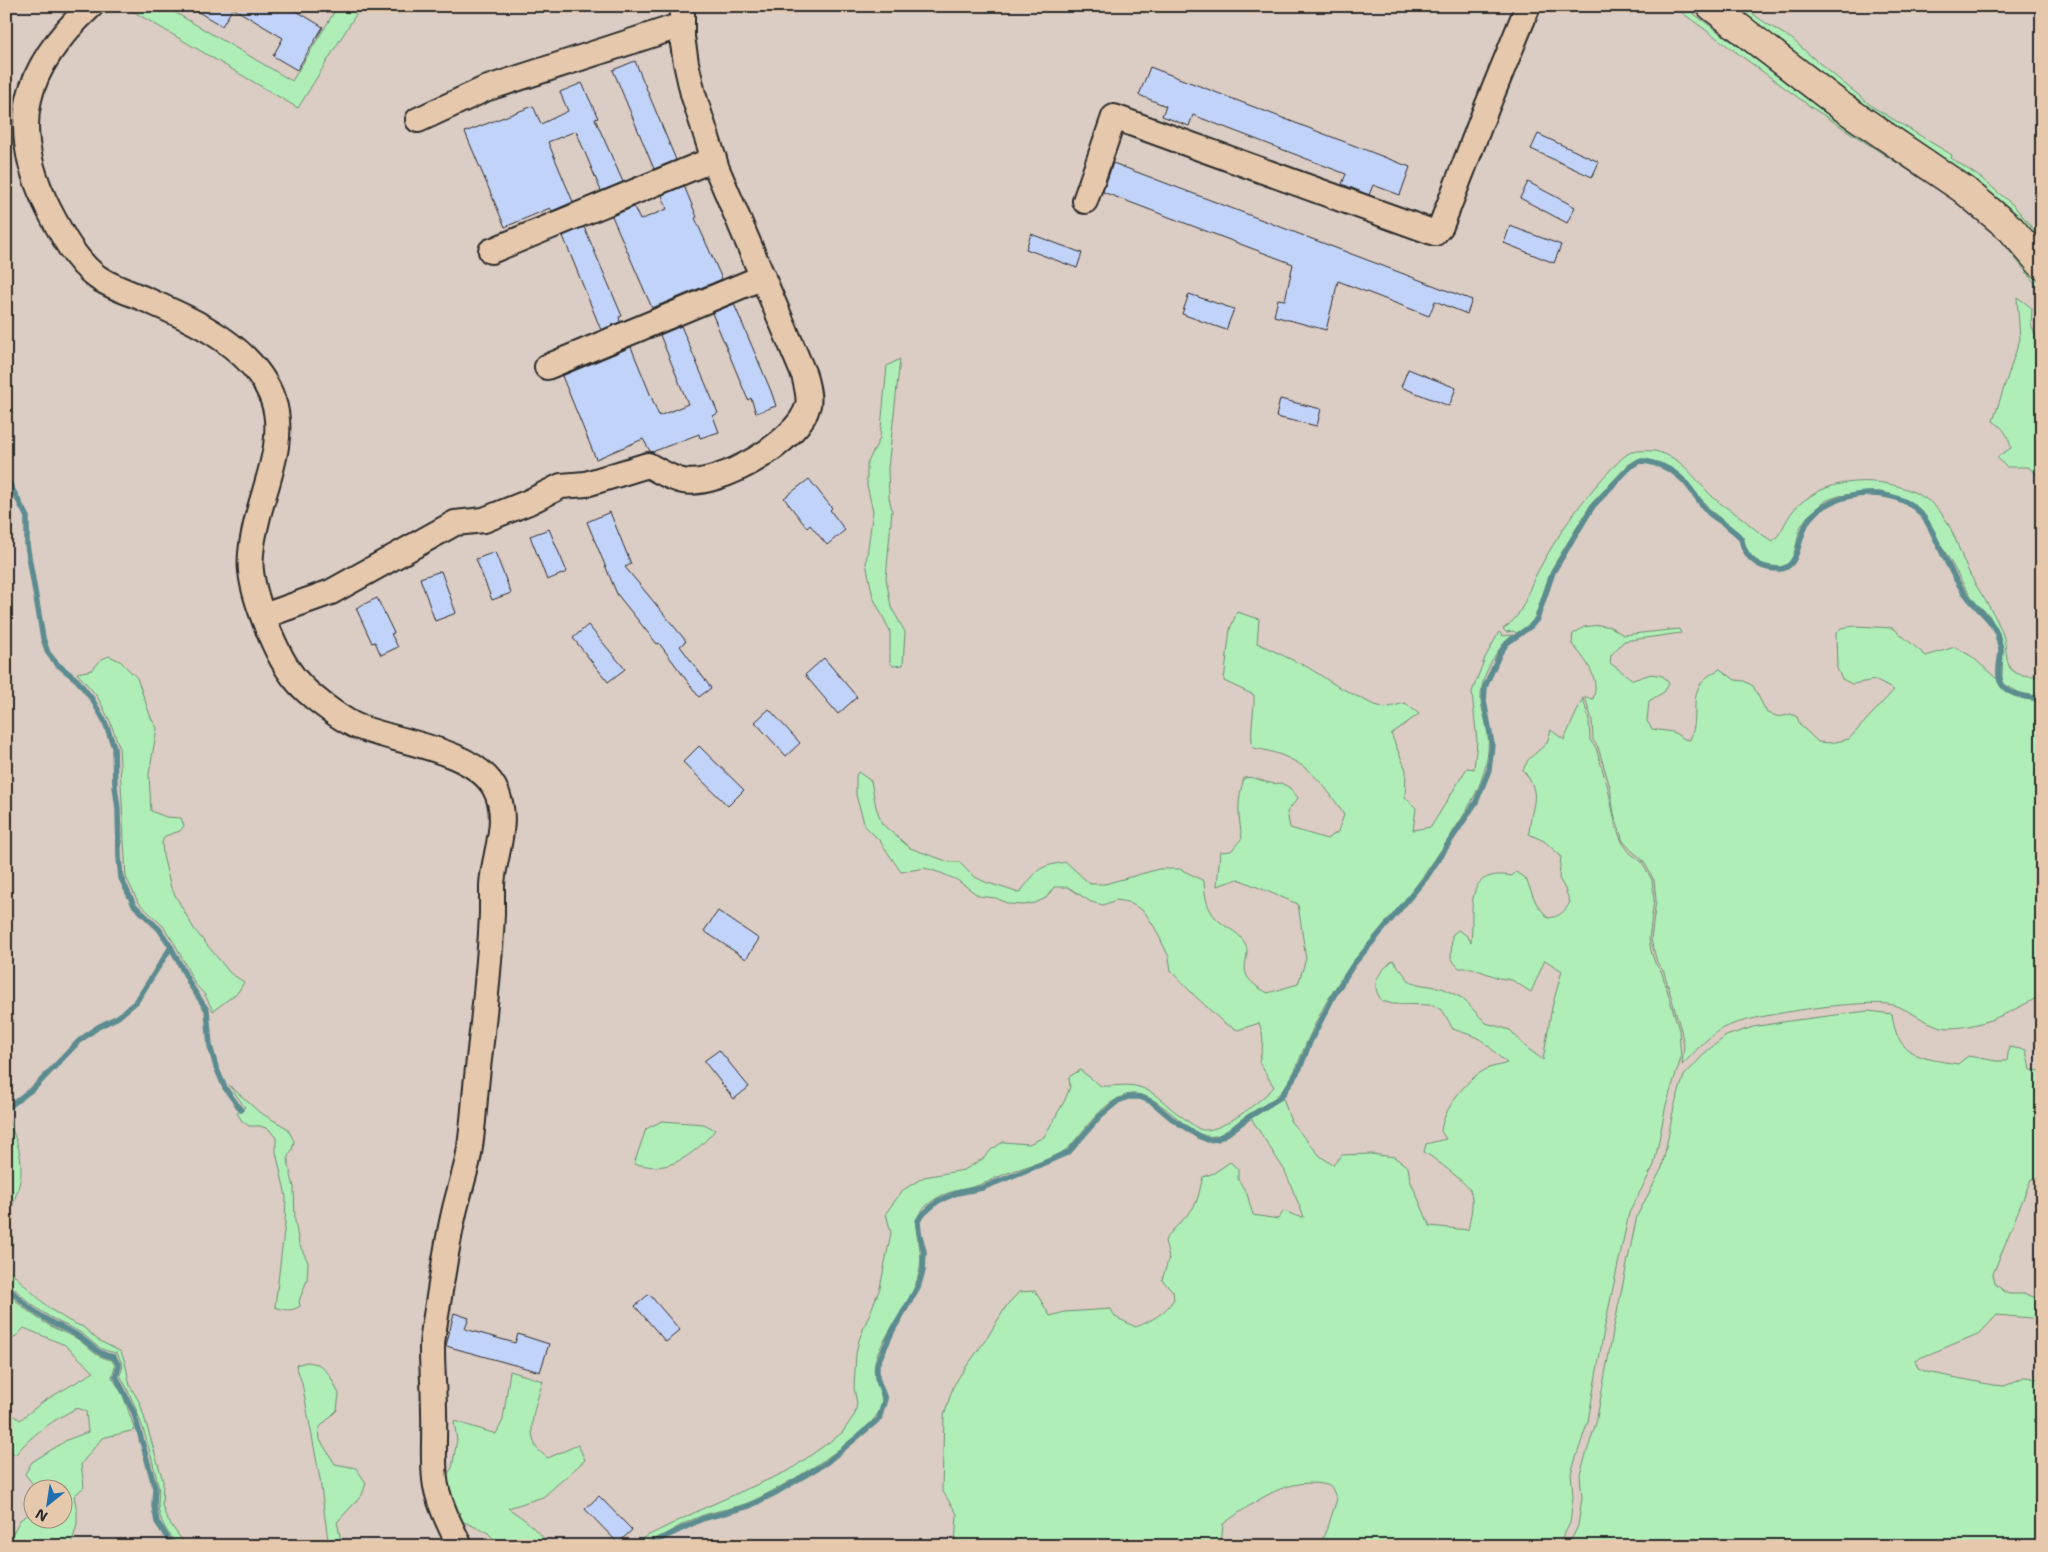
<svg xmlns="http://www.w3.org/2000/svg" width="2048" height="1552" font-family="'Shantell Sans',sans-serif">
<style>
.green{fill:#afefb7;stroke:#6d8d71}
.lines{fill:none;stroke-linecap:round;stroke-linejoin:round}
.stream{stroke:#5c8c90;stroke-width:5.5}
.building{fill:#c2d3f9;stroke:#2b2b2b}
.minor-casing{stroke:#2b2b2b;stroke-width:28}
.tertiary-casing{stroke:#2b2b2b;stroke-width:31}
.minor{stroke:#e6c9ad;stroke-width:24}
.tertiary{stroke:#e6c9ad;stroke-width:28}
</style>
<rect width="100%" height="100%" fill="#dbccc4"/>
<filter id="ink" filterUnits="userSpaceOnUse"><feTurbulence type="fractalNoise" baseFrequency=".02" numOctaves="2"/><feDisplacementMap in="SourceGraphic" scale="10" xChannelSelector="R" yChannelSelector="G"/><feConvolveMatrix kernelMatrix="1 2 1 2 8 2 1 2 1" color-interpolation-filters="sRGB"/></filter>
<g filter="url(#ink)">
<g class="green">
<path d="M 124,6 L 164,6 L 292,81 L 338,6 L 361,6 L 298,108 Z"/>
<path d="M 1673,6 L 1683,6 L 1838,119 L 1893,155 L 2001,232 L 2042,283 L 2042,292 L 1996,234 L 1981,219 L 1954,200 L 1811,107 Z"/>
<path d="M 1721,6 L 1742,6 L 1767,24 L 1792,39 L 1813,58 L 1873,107 L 1952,155 L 1951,158 L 1981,178 L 2013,205 L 2042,239 L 2042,255 Z"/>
<path d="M 2017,297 L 2032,308 L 2031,325 L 2042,351 L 2042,495 L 2038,475 L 2028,467 L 2006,467 L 1997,457 L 2011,448 C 2008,435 2004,428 1993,421 L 2020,339 Z"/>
<path d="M 900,359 L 888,468 L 889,498 L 892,510 L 886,578 L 891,607 L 905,632 L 903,665 L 893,666 L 890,662 L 890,631 L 873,597 L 866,563 L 873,511 L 867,485 L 867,464 L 880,438 L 887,366 Z"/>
<path d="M 1655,451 C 1686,459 1693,479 1714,498 C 1721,505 1731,510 1739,516 C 1751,525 1760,535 1773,541 C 1781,534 1784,524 1790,515 C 1795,507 1804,500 1812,495 C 1848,472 1915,479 1941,513 C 1956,532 1960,558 1972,578 C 1982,597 1996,614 2003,635 C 2006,643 2006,662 2010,668 C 2016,677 2032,676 2042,676 L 2042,697 L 2020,693 L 2004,684 L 2002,678 L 2003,648 L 1998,632 L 1989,615 L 1975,602 L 1965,587 L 1922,511 L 1909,501 L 1881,492 L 1868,492 L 1839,496 L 1827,500 L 1807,517 L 1800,528 L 1794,555 L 1790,563 L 1782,567 L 1771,566 L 1762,564 L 1753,558 L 1747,550 L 1743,537 L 1711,511 L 1685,479 L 1667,467 L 1647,459 L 1638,459 L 1628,465 L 1591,504 L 1551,570 L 1535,617 L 1530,624 L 1517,633 L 1513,631 L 1506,632 L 1503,629 C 1525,614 1525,596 1536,575 C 1557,535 1583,498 1614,466 C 1620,461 1625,454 1632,452 C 1639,450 1648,451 1655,451 Z"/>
<path d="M 1237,612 L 1259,619 L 1257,643 L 1309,668 L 1337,686 L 1372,704 L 1385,708 L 1405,703 L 1419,714 L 1391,734 L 1406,770 L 1405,797 L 1416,808 L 1413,830 L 1431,827 L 1467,768 L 1474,769 L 1477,742 L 1472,692 L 1485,658 L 1499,632 L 1503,636 L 1513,635 C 1496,648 1480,677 1481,699 C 1481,708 1485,718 1487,727 C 1490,744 1488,761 1482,778 C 1474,801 1460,821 1447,841 C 1432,864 1417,886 1399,907 C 1376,935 1351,961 1332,993 C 1323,1007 1315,1024 1308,1039 C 1300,1057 1295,1076 1282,1091 C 1272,1102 1257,1108 1246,1116 C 1236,1122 1227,1133 1215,1136 C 1188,1142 1158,1085 1126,1095 C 1105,1102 1090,1122 1077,1138 C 1073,1142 1071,1146 1067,1149 C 1054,1159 1028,1166 1013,1171 C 1001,1175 991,1181 979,1185 C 965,1190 950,1190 937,1198 C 899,1222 925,1235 920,1268 C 915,1299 890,1325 878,1353 C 866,1381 887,1387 880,1409 C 870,1437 778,1490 750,1502 C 734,1509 717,1510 701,1516 C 676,1525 653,1546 627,1546 L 702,1509 L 790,1470 L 842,1433 L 855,1414 L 857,1403 L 854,1388 L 856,1354 L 859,1340 L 880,1288 L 891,1233 L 886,1213 L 903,1190 L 924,1177 L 964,1170 L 984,1158 L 991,1150 L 1003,1142 L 1029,1144 L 1044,1137 L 1065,1100 L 1070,1087 L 1069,1077 L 1080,1070 L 1101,1086 C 1114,1087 1127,1083 1139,1087 C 1156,1092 1164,1104 1177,1113 C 1184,1118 1192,1125 1199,1129 C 1217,1137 1262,1100 1274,1087 L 1259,1062 C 1263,1047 1265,1037 1259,1023 L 1238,1030 L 1224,1023 L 1192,993 L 1171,971 L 1169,957 L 1155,928 L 1144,911 L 1128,902 L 1116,900 L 1103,905 L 1091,902 L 1068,887 L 1054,887 L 1046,898 L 1035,903 L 1024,905 L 1009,904 L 996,898 L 979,896 L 957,880 L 941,873 L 925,868 L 901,872 L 880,841 L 865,826 L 856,795 L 856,776 L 858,772 L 871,781 L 876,807 L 882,824 L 910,848 L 949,862 L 959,862 L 973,876 L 985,882 L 1019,893 C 1039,871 1033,867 1066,862 L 1090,884 L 1105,884 L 1159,869 L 1180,869 L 1204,881 C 1205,899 1207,913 1224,925 C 1230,929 1238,933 1242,939 C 1258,958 1226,972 1268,993 L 1298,984 L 1306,959 L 1298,904 L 1238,879 L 1217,886 L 1220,852 L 1231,851 L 1242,838 C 1238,814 1237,801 1244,778 C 1258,775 1265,786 1281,783 L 1290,788 L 1298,798 L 1287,812 L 1290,828 L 1327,839 L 1338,832 L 1344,815 C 1320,776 1300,755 1253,748 C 1249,730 1255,713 1254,695 L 1224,681 L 1230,629 Z"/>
<path d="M 1599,625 L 1611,627 L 1623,635 L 1679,629 L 1681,633 L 1624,641 L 1611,655 L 1610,663 L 1633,680 L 1651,674 L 1663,676 L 1669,684 L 1664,692 L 1649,701 L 1647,721 L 1652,729 L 1673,732 L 1684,739 L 1690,740 C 1703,710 1681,688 1720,669 L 1735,680 L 1744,681 L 1753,686 L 1767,713 L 1780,717 L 1791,714 L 1797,717 L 1800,725 L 1818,742 L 1831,743 L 1849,739 L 1894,690 L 1875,680 L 1852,684 L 1842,679 L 1837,668 L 1836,633 L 1841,628 L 1855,626 L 1893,628 L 1926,656 L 1955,647 L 1971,656 L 1997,679 L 2001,687 L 2010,693 L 2042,701 L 2042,995 C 2012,1011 1984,1027 1950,1028 C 1930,1028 1912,1010 1893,1005 C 1867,998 1745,1015 1721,1029 C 1706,1038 1694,1053 1682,1065 L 1684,1045 L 1681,1030 L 1664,972 L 1657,962 L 1651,940 L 1656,900 L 1654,880 L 1643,860 L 1632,851 L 1623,841 L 1614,814 L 1610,787 L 1598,747 L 1593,740 L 1592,720 L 1585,697 L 1593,699 C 1601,678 1585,659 1572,644 L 1573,634 L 1584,627 Z"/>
<path d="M 109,656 L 120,661 L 137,678 L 151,718 L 157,728 L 149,774 L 151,811 L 166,817 L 181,818 L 184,826 L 180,831 L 165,836 L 162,842 L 163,856 L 171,888 L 194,929 L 230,973 L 244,982 L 238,992 L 213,1011 L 205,995 L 195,984 L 175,944 L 163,926 L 138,902 L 126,877 L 119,746 L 110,721 L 97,696 L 77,673 L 92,670 L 102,659 Z"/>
<path d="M 1583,698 L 1589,720 L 1590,740 L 1596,748 L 1608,788 L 1616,827 L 1622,842 L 1630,853 L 1641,861 L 1652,880 L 1654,900 L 1649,939 L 1651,951 L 1655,963 L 1662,973 L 1679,1030 L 1681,1058 L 1666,1105 L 1654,1165 L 1629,1213 L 1604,1330 L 1588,1421 L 1571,1473 L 1573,1497 L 1570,1523 L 1558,1546 L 1319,1546 L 1329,1524 L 1337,1499 L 1331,1486 C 1289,1474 1256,1501 1223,1524 L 1221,1546 L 955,1546 L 957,1514 L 942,1490 L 944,1416 L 953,1387 L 961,1374 L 987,1338 L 1007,1305 L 1019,1292 L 1035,1291 L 1050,1316 L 1065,1312 L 1111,1309 L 1115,1317 L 1136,1327 C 1151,1321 1166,1313 1174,1299 L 1173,1291 L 1162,1280 L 1169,1258 L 1165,1241 C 1174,1226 1184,1221 1193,1208 C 1199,1200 1200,1186 1203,1177 L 1214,1173 L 1230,1162 L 1238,1169 L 1238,1179 L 1247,1194 L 1253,1215 L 1278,1219 L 1284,1211 L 1296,1216 L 1304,1217 L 1285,1171 L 1251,1118 L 1283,1098 L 1291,1122 L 1320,1156 L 1333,1165 L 1342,1155 L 1371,1154 L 1394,1157 L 1408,1167 L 1410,1180 L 1430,1226 L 1468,1230 C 1470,1219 1475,1201 1470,1190 C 1466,1183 1432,1156 1424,1152 L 1426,1144 L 1446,1139 L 1441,1131 C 1443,1110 1466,1079 1485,1070 C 1491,1066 1500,1066 1507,1063 C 1496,1055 1488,1043 1476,1037 C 1469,1034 1461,1032 1453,1029 L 1443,1011 L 1433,1005 L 1393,1004 L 1382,1001 C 1369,983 1379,973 1393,960 L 1411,983 L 1442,988 L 1462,998 L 1486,1023 L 1510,1030 L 1527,1048 L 1543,1060 L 1552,1007 L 1562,971 L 1545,960 L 1531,992 L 1512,980 L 1499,978 L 1472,968 L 1459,968 L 1451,959 L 1452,935 L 1458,930 L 1466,935 L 1471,942 C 1475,911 1461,868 1512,876 L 1516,872 L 1526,879 L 1536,903 L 1548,918 C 1559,917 1565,912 1570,902 L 1565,889 L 1559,878 L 1561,856 L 1544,841 L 1529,834 C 1530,805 1544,796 1523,770 L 1528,760 L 1547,743 L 1551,730 L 1564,740 Z"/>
<path d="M 1868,1011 L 1892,1014 C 1897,1057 1920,1058 1958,1064 L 1968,1056 L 1997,1061 L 2007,1061 L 2009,1047 L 2026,1050 L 2030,1070 L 2042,1071 L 2042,1178 L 2031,1179 L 1993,1274 L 1995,1284 L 2008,1294 L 2026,1294 L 2036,1298 L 2042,1293 L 2042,1319 L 1997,1315 L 1980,1333 L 1915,1360 L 1918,1368 L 1927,1372 L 1993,1385 L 2005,1386 L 2024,1377 L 2042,1378 L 2042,1546 L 1568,1546 L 1578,1526 L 1582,1498 L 1580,1474 L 1596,1423 L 1613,1332 L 1637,1216 L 1662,1168 L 1674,1107 L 1684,1076 L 1707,1051 L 1726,1036 L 1753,1027 L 1789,1021 Z"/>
<path d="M 229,1085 L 259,1112 L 287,1128 L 294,1141 L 292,1150 L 288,1156 L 289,1168 L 294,1187 L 295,1221 L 299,1244 L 308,1262 L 307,1280 L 299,1301 L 300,1306 C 291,1312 284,1310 275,1307 L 285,1223 L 286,1196 L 276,1152 L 276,1138 L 269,1129 L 260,1126 L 249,1126 L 242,1121 L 237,1113 L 245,1107 Z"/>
<path d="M 6,1114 C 13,1132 22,1151 21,1170 C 21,1196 0,1218 13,1244 L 6,1248 Z"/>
<path d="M 662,1121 L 704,1124 L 715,1130 C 701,1147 681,1165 657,1167 C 650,1167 642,1165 634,1164 L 646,1129 Z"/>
<path d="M 6,1265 L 15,1276 L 50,1309 L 69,1321 L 83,1327 L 98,1340 L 121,1352 L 125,1362 L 130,1386 L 140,1403 L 163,1481 L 162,1505 L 167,1519 L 186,1546 L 178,1546 C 168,1534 159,1521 158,1505 C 158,1498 160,1492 158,1485 C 150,1448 139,1409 120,1375 L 123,1366 L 117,1353 C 94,1349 97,1344 81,1333 C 74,1328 64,1325 57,1321 C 37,1310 20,1296 6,1279 Z"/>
<path d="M 6,1290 C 18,1305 35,1317 52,1327 C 59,1331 69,1334 76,1338 C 91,1348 92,1356 112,1360 L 115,1366 L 112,1377 L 123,1395 L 135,1430 L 102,1438 L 81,1464 L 84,1487 L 74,1496 L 77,1511 L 77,1524 L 71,1546 L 6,1546 L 20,1520 L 32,1512 L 32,1520 L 62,1520 L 62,1490 L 37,1489 L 25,1474 L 32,1462 L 67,1440 L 88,1432 L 86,1411 L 77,1408 C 53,1420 32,1434 15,1455 L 6,1446 L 6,1409 L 20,1420 L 44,1401 L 94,1372 L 65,1345 L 24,1328 L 6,1346 Z"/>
<path d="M 307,1362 L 318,1364 L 329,1374 L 339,1394 L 337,1410 L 319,1428 L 320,1440 L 335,1464 L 356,1468 L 366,1483 L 362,1495 L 337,1522 L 341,1541 L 351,1546 L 337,1546 L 328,1540 L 320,1479 L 302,1383 L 296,1365 Z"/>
<path d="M 510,1371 L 543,1381 C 537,1401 526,1427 536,1447 C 538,1451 544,1455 548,1458 L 578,1445 L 585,1460 L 543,1497 L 508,1508 L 525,1520 L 547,1541 L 545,1546 L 500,1546 L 487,1532 L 450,1516 L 439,1485 L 452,1468 L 457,1440 L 454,1421 L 496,1434 L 503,1420 Z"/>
</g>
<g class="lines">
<g class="stream">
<path d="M 6,477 L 27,517 L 27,545 L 43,638 L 48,653 L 57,664 L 77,680 L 92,699 L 105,722 L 114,747 L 115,786 L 118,809 L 119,857 L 121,878 L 134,905 L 159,929 L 171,947 L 191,986 L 207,1010 L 210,1046 L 216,1067 L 225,1088 L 241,1110"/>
<path d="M 6,1109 L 35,1087 L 79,1041 L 98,1027 L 118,1017 L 136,1002 L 171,947"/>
<path d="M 6,1285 C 19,1300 36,1314 54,1324 C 62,1328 71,1331 78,1336 C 93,1345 95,1354 114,1357 L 119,1366 L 116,1376 L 134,1413 L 155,1488 L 154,1506 L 157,1522 L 173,1546"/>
<path d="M 646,1546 L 702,1519 L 749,1506 L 777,1492 L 826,1463 L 879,1419 L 885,1399 L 877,1378 L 877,1364 L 894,1328 L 918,1287 L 923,1271 L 924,1252 L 919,1232 L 918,1221 L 921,1216 L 938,1201 L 957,1193 L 982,1188 L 1037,1166 L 1069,1152 L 1100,1116 L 1118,1101 L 1128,1097 L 1140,1097 L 1152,1102 L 1171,1118 L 1198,1136 L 1208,1140 L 1217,1139 L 1228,1133 L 1249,1117 L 1281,1097 L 1300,1068 L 1310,1042 L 1333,997 L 1353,965 L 1426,878 L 1476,802 L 1489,770 L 1492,744 L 1484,701 L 1485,687 L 1500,653 L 1507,643 L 1531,626 L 1537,619 L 1553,572 L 1593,506 L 1630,467 L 1639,461 C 1655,461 1672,469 1683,480 C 1693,490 1699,503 1709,513 C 1719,521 1730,527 1739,536 C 1743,541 1742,546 1745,550 C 1751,564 1766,569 1779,569 C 1801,569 1797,533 1810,518 C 1835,490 1894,484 1920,513 C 1929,522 1934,535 1939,546 C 1948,565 1959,589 1974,604 C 1983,614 1992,621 1997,634 C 1998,638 2000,644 2001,649 C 2001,660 1995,676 2003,686 C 2011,696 2030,698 2042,699"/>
</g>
</g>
<g class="building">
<path d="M 188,6 L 288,6 L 323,27 L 297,70 L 273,56 L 283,38 L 233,8 L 222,26 Z"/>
<path d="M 635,61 L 676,160 L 654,169 L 613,70 Z"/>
<path d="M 1150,67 L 1410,167 L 1400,195 L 1373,185 L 1369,195 L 1342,184 L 1346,174 L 1193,115 L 1189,126 L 1162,116 L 1166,106 L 1139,95 Z"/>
<path d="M 582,83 L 598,118 L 595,119 L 623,182 L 601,191 L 576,131 L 548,142 L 573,202 L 552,211 L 550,208 L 505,227 L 465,132 L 533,106 L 541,124 L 568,111 L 560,92 Z"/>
<path d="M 1538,134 L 1599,162 L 1592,177 L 1531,149 Z"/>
<path d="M 1113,163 L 1472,300 L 1467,314 L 1435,301 L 1429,316 L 1338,281 L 1326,330 L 1274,316 L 1278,299 L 1285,300 L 1293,264 L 1103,192 Z"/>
<path d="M 1528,182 L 1575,207 L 1567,223 L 1520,198 Z"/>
<path d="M 684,186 L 697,217 L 695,218 L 722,279 L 652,308 L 612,216 L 634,207 L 640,220 L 667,209 L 662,195 Z"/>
<path d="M 1510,226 L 1561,245 L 1554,263 L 1504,243 Z"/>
<path d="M 584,227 L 622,316 L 619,317 L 620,322 L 601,330 L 563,236 Z"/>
<path d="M 1031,234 L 1082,253 L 1077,268 L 1026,249 Z"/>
<path d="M 1189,294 L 1234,309 L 1226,330 L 1182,314 Z"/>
<path d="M 734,304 L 771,391 L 776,406 L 756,413 L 751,398 L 748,400 L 712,313 Z"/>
<path d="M 681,326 L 718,413 L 713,416 L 719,432 L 700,438 L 699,434 L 652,452 L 650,451 L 643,439 L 596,459 L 562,376 L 631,347 L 659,416 L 688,404 L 660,335 Z"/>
<path d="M 1408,369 L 1456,388 L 1449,406 L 1401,387 Z"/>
<path d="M 1280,399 L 1321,409 L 1317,426 L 1276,417 Z"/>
<path d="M 809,479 L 832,508 L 830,510 L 845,530 L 827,545 L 810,525 L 807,528 L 784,498 Z"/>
<path d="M 610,512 L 631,564 L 625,567 L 686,641 L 680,646 L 711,688 L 699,697 L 659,643 L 657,644 L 617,594 L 587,522 Z"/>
<path d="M 549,529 L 567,572 L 547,580 L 530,536 Z"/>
<path d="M 495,552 L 511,593 L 492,600 L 476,559 Z"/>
<path d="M 441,571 L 456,613 L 435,621 L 420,578 Z"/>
<path d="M 377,598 L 394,633 L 391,634 L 398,647 L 381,655 L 375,642 L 372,643 L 356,608 Z"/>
<path d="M 588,625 L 625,669 L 608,682 L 573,638 Z"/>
<path d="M 824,658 L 857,697 L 838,714 L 805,675 Z"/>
<path d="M 769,709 L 800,743 L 786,756 L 755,722 Z"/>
<path d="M 699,746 L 744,790 L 728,806 L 683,762 Z"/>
<path d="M 718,911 L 759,939 L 746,959 L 704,931 Z"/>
<path d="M 719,1050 L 749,1087 L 734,1099 L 704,1061 Z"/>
<path d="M 649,1294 L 680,1330 L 666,1342 L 635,1306 Z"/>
<path d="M 454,1313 L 469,1318 L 465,1329 L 515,1343 L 518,1334 L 549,1344 L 540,1372 L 446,1346 Z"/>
<path d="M 599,1496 L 632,1530 L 618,1543 L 585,1509 Z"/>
</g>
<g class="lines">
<g class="minor-casing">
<g id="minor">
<path d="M 91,6 C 23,68 7,127 49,210 C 62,235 75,260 97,277 C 111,287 131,293 147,300 C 195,321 254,347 273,400 C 286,438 267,480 258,516 C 254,533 249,553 251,571 C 254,600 277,658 296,680 C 307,694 338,717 354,725 C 393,742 471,748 494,787 C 512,819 494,852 492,885 C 492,894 492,904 492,913 C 490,968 483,1023 477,1077 C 474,1104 473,1133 468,1159 C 464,1177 458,1195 454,1213 C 447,1243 443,1273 438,1303 C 436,1318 432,1334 432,1349 C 432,1370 434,1391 434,1413 C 435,1434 432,1467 436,1486 C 440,1506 451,1528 460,1546"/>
<path d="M 418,120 L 485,89 L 682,25"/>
<path d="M 1085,201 L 1114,117 L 1435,233 L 1441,226 L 1484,114 L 1528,6"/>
<path d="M 491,251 L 714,159"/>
<path d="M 547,367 L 763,277"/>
<path d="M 264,616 L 331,592 L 455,523 L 484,520 L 529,502 L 561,486 L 586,484 L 648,465 C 659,471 672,479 683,481 C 718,488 800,441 808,405 C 810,396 806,384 804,375 L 717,169 L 693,94 L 686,63 L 682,37 L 682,6"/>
</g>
</g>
<g class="tertiary-casing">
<path id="tertiary" d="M 1711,6 L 1841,106 L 1963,189 L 2011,229 L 2042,265"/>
</g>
<use href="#minor" class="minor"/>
<use href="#tertiary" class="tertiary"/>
</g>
</g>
<rect width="2048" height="1552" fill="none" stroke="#e6c9ad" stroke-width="25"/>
<rect x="12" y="12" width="2023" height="1527" fill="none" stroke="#2b2b2b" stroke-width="2" filter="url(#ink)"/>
<g transform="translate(48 1504) rotate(210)"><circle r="24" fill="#e6c9ad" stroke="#9b8a79"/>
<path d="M0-4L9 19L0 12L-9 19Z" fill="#1f6fb2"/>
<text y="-8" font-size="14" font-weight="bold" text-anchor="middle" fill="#2b2b2b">N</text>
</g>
</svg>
